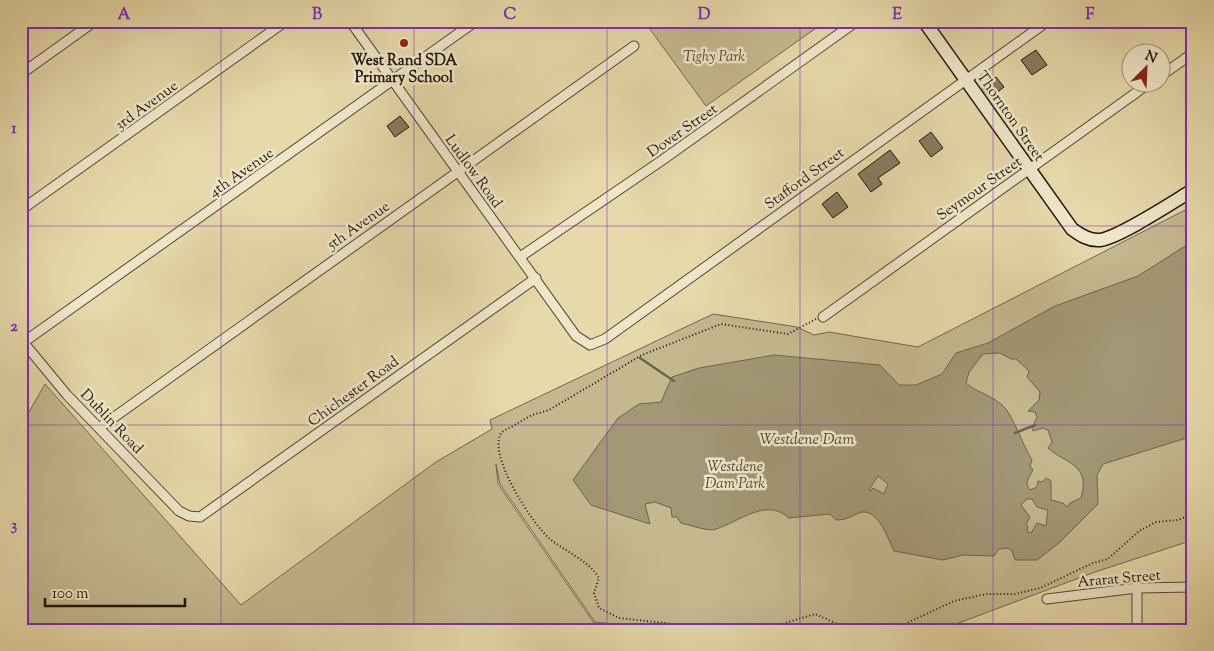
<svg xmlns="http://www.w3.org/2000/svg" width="1214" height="651" font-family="'Sorts Mill Goudy',serif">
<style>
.green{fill:#c5b88f;stroke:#72684e}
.water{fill:#a39775;stroke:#6e644c;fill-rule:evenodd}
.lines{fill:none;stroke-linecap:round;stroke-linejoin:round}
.stream{stroke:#6e644c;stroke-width:2.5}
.building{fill:#877c5f;stroke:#1f170e}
.street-casing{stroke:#514835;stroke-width:11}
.secondary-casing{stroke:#1f170e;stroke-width:15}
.path{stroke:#1f170e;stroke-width:2;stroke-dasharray:1 2.5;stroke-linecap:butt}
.street{stroke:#efe6c8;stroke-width:9}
.secondary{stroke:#efe6c8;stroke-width:12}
.grid{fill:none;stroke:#7b2cbf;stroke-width:1;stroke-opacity:0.55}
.poi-dot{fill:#8f2418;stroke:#efe6c8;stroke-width:2}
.labels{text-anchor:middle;stroke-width:5;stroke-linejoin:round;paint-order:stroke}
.park-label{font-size:15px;font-style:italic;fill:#514735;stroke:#efe6c8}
.poi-label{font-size:15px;font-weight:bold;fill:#1f170e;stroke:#efe6c8}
.street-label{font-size:15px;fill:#1f170e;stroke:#efe6c8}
.water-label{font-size:16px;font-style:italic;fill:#544a37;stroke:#efe6c8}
.neatline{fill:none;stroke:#7b2cbf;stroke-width:2}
.grid-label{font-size:16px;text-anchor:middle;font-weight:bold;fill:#7b2cbf}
</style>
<rect width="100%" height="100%" fill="#e7d9aa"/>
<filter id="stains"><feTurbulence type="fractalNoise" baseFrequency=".004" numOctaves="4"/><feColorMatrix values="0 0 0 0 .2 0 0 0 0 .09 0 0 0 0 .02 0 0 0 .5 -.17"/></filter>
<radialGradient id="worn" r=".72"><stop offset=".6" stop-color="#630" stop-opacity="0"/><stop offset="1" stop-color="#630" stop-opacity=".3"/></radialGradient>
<g class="green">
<path d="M 644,21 L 826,21 L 706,106 Z"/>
<path d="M 1193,206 L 1193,540 L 1095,572 L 940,630 L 671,630 L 595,622 L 500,484 L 496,464 L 498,484 L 594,623 L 659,630 L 21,630 L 21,426 L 45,384 L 241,605 L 436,462 L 492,429 L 490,420 L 713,314 L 797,327 L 814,335 L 829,332 L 918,347 Z"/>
</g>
<path class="water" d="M 1193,241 L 1193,436 L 1103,464 L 1097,475 L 1098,504 L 1059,543 L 1037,560 L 1015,560 L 1012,551 L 1008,548 L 999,549 L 994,556 L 963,555 L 943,560 L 894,551 C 888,539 879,510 862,512 C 853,514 849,520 836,520 L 830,514 L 789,518 C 766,497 739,522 716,529 C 707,532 691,525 681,523 L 677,517 L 672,517 L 671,508 L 655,502 L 645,504 L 650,524 L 591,505 L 573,480 L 618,418 L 639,404 L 661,402 L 672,377 L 699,368 L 774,355 L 880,365 L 899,385 L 916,385 L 942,374 L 956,353 L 988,343 L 1055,306 L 1138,276 ZM 1000,353 L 1011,359 L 1016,359 L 1029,371 L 1027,377 L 1040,392 L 1039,400 L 1028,411 L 1035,412 L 1037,417 L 1032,428 L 1033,431 L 1043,428 L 1048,430 L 1052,442 L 1048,448 C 1066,464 1091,464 1081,498 L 1070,503 L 1067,507 L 1063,503 L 1051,500 L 1051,481 L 1046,478 L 1042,482 L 1038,481 L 1037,487 L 1030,490 C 1024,482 1029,478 1033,470 L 1030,466 L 1032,460 C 1023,446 1015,420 1005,408 C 995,396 977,393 966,383 L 969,372 L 983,354 ZM 878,476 L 888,484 L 884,494 L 873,488 L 871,491 L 869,490 ZM 1027,499 L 1032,499 L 1037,507 L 1048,510 L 1046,526 L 1037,523 L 1031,533 L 1027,531 L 1028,526 L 1026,524 L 1030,517 L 1021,505 Z"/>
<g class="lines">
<g class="stream">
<path d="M 640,358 L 674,381"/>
<path d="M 1015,433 L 1035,425"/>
</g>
</g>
<g class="building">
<path d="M 1036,50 L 1047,65 L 1032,75 L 1021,60 Z"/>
<path d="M 996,77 L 1004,87 L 990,98 L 982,88 Z"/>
<path d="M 400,116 L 409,127 L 395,137 L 387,126 Z"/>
<path d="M 931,132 L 943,148 L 931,157 L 919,141 Z"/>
<path d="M 890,150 L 900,163 L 878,178 L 882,184 L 871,192 L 858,174 Z"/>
<path d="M 837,192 L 848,207 L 833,218 L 822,204 Z"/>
</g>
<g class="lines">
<g class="street-casing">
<g id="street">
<path d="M 350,21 L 576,336 L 590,345 L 605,339 L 1048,21"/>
<path d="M 21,74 L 95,21"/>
<path d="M 1162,75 L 1193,53"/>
<path d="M 21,210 L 286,21"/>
<path d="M 520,257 L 661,161 L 857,21"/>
<path d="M 823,317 L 1151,82"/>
<path d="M 24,343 L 67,395 L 179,511 L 189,516 L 200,517 L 536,278"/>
<path d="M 21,344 L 476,21"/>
<path d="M 99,428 L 634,46"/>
<path d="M 1137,588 L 1137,630"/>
<path d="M 1047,599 L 1137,588 L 1193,587"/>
</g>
</g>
<g class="secondary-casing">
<path id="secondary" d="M 924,21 L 1072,229 C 1080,235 1089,241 1100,240 C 1120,237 1173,202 1193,190"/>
</g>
<g class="path">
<path d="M 816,319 L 788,334 L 721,324 L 642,355 L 549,410 L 532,415 L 502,432 C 485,452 533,525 550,539 C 566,552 588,560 599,578 L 594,593 L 599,608 L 619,618 L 719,629 L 753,624 L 778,625 L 815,614 L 851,630"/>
<path d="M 892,630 L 954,601 L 987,594 L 1015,594 L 1040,588 L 1093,563 L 1108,559 L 1139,531 L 1156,522 L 1178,520 L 1193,514"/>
</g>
<use href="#street" class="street"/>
<use href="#secondary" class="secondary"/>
</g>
<path class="grid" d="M 221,21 L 221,630M 414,21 L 414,630M 607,21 L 607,630M 800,21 L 800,630M 993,21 L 993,630M 21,226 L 1193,226M 21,425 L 1193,425"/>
<circle class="poi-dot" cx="404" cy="43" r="5"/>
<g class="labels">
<g class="park-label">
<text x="714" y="61">Tighy Park</text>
<text x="735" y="471">Westdene<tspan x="735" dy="17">Dam Park</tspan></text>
</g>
<g class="poi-label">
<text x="404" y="65">West Rand SDA<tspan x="404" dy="17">Primary School</tspan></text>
</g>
<g class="street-label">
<text transform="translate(146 105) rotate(-36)" y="5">3rd Avenue</text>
<text transform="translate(1011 116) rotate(55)" y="5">Thornton Street</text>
<text transform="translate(682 130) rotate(-35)" y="5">Dover Street</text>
<text transform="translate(474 171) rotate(54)" y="5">Ludlow Road</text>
<text transform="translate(241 172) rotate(-35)" y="5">4th Avenue</text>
<text transform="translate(804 178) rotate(-36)" y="5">Stafford Street</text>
<text transform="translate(979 188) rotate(-35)" y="5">Seymour Street</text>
<text transform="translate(358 225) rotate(-35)" y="5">5th Avenue</text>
<text transform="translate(353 391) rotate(-36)" y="5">Chichester Road</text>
<text transform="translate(112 421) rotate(46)" y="5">Dublin Road</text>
<text transform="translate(1119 578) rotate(-5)" y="5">Ararat Street</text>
</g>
<g class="water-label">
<text x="807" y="444">Westdene Dam</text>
</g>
</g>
<rect width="1214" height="651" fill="none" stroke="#e7d9aa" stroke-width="55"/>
<g transform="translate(1146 68) rotate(24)"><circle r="24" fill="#efe6c8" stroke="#9c937e"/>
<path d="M0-4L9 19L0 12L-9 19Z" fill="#8f2418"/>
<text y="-8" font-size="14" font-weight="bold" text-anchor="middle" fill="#1f170e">N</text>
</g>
<path d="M45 598v8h140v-8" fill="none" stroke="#1f170e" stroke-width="2.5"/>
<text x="52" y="598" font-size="15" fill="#1f170e" stroke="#efe6c8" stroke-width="4" paint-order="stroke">100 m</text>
<rect x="28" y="28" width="1158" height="596" class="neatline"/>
<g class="grid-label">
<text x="124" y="19">A</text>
<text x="317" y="19">B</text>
<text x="510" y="19">C</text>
<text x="704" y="19">D</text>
<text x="897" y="19">E</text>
<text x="1090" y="19">F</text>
<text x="14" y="133">1</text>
<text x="14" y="331">2</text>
<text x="14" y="530">3</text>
</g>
<rect width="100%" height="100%" filter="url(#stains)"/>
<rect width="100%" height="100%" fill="url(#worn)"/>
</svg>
